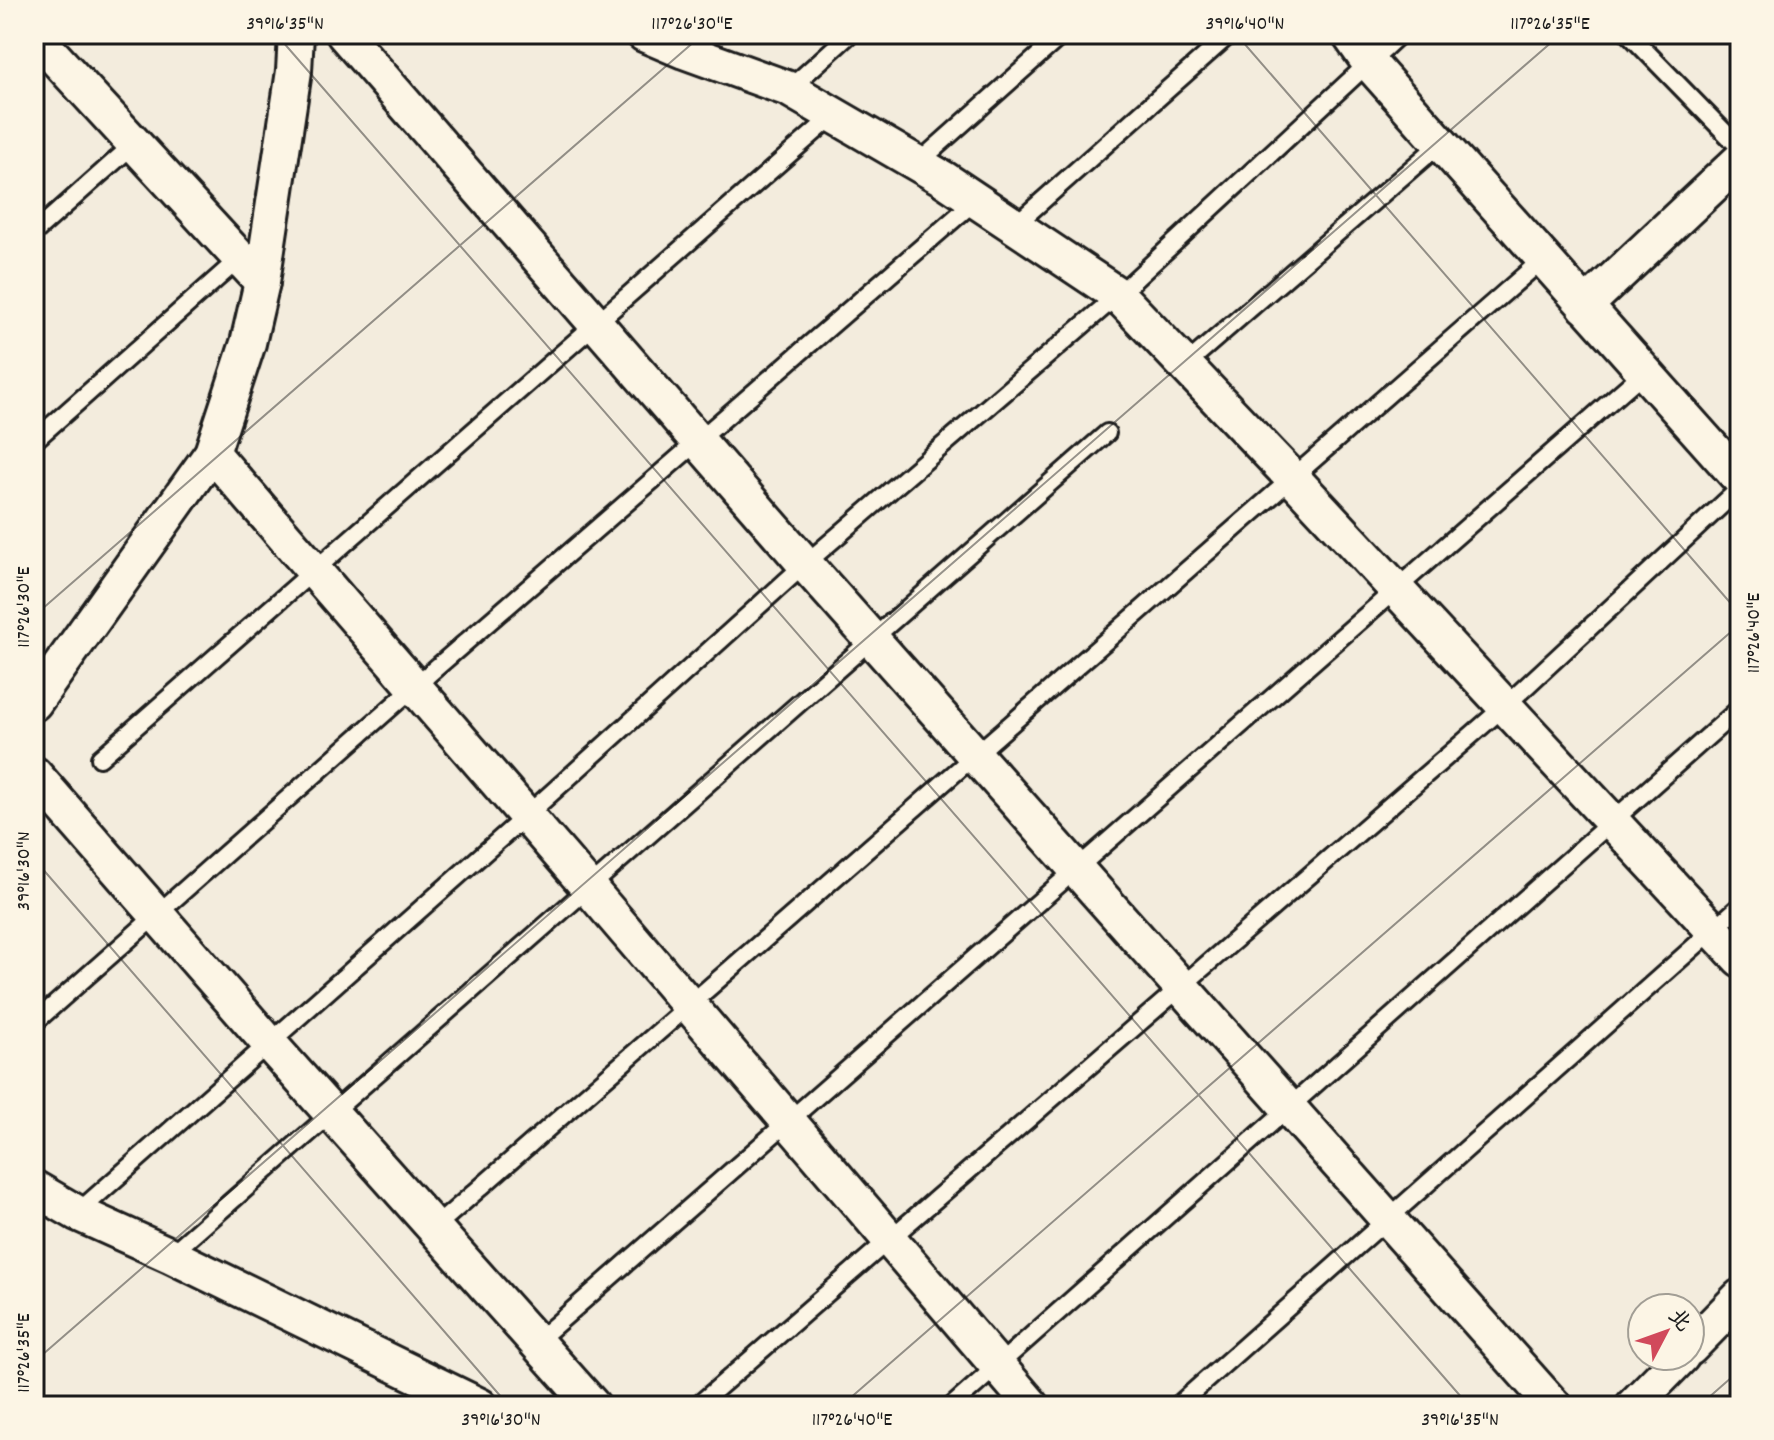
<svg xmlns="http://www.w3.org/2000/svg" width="1774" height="1440" font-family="Dekko,'LXGW WenKai TC',sans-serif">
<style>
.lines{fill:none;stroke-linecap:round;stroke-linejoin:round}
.lane-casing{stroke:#1c1c1c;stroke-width:22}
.street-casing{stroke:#1c1c1c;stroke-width:40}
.lane{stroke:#fcf5e5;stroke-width:16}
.street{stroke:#fcf5e5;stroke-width:34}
.ticks{fill:none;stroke:#1c1c1c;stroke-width:2;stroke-opacity:0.45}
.neatline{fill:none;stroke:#1c1c1c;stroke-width:3}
.ticks-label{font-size:20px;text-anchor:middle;fill:#1c1c1c}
</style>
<rect width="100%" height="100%" fill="#f3ecdd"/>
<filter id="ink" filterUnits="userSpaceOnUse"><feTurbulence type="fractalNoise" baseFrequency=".0125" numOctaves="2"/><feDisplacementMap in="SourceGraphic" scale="16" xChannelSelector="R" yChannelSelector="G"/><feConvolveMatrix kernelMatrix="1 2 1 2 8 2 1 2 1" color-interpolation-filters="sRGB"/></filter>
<g filter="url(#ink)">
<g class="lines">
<g class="lane-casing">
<g id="lane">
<path d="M 1629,34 L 1740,148"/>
<path d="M 789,89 L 850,34"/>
<path d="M 918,163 L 1063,34"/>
<path d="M 1015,225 L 1230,34"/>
<path d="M 34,233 L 134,144"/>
<path d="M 1185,365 L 1441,143"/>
<path d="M 34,441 L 240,258"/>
<path d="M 100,758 L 834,115"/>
<path d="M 34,1023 L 414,687 L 976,200"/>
<path d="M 77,1213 L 526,816 L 805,564 L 1118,295 L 1400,34"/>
<path d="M 434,1228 L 1543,259"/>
<path d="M 170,1255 L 1107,433"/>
<path d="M 536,1342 L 1644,372"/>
<path d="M 697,1406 L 1505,706 L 1740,488"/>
<path d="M 952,1406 L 1740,708"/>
<path d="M 1177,1406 L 1740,906"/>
</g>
</g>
<g class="street-casing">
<g id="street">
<path d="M 344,34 L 805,564 L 1554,1406"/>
<path d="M 644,34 L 684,51 L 789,89 L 944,179 L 1118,295 L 1302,488 L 1740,959"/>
<path d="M 1349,34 L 1370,64 L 1740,479"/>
<path d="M 34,35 L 262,282"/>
<path d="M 1585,306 L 1740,160"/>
<path d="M 212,453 L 589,888 L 1032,1406"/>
<path d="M 34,703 L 212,453 L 248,343 L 262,282 L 294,71 L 296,34"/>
<path d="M 34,774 L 268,1042 L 593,1406"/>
<path d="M 34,1188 L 77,1213 L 170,1255 L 480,1406"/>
<path d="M 1690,1348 L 1740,1297"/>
<path d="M 1633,1406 L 1682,1356"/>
</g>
</g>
<use href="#lane" class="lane"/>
<use href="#street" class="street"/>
</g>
</g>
<path class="ticks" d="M 276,34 L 1469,1406M 1236,34 L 1740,614M 34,616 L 703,34M 34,859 L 509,1406M 34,1362 L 1561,34M 841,1406 L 1740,624M 1699,1406 L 1740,1370"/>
<rect width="1774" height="1440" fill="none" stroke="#fcf5e5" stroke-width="88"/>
<g transform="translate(1666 1332) rotate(49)"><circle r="38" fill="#fcf5e5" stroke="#a29e95" stroke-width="2"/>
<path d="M0-6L14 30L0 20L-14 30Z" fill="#d1495b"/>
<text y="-12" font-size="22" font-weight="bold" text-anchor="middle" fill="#1c1c1c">北</text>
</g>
<rect x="44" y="44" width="1686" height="1352" class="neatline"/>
<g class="ticks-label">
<text x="285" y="29">39°16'35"N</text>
<text x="692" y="29">117°26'30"E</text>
<text x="1245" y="29">39°16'40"N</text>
<text x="1550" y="29">117°26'35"E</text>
<text transform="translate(22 607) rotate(-90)" y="7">117°26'30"E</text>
<text transform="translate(1752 633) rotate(-90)" y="7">117°26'40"E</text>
<text transform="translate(22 871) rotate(-90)" y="7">39°16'30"N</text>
<text transform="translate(22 1353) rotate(-90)" y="7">117°26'35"E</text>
<text x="501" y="1425">39°16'30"N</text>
<text x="852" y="1425">117°26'40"E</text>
<text x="1460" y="1425">39°16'35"N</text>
</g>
</svg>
